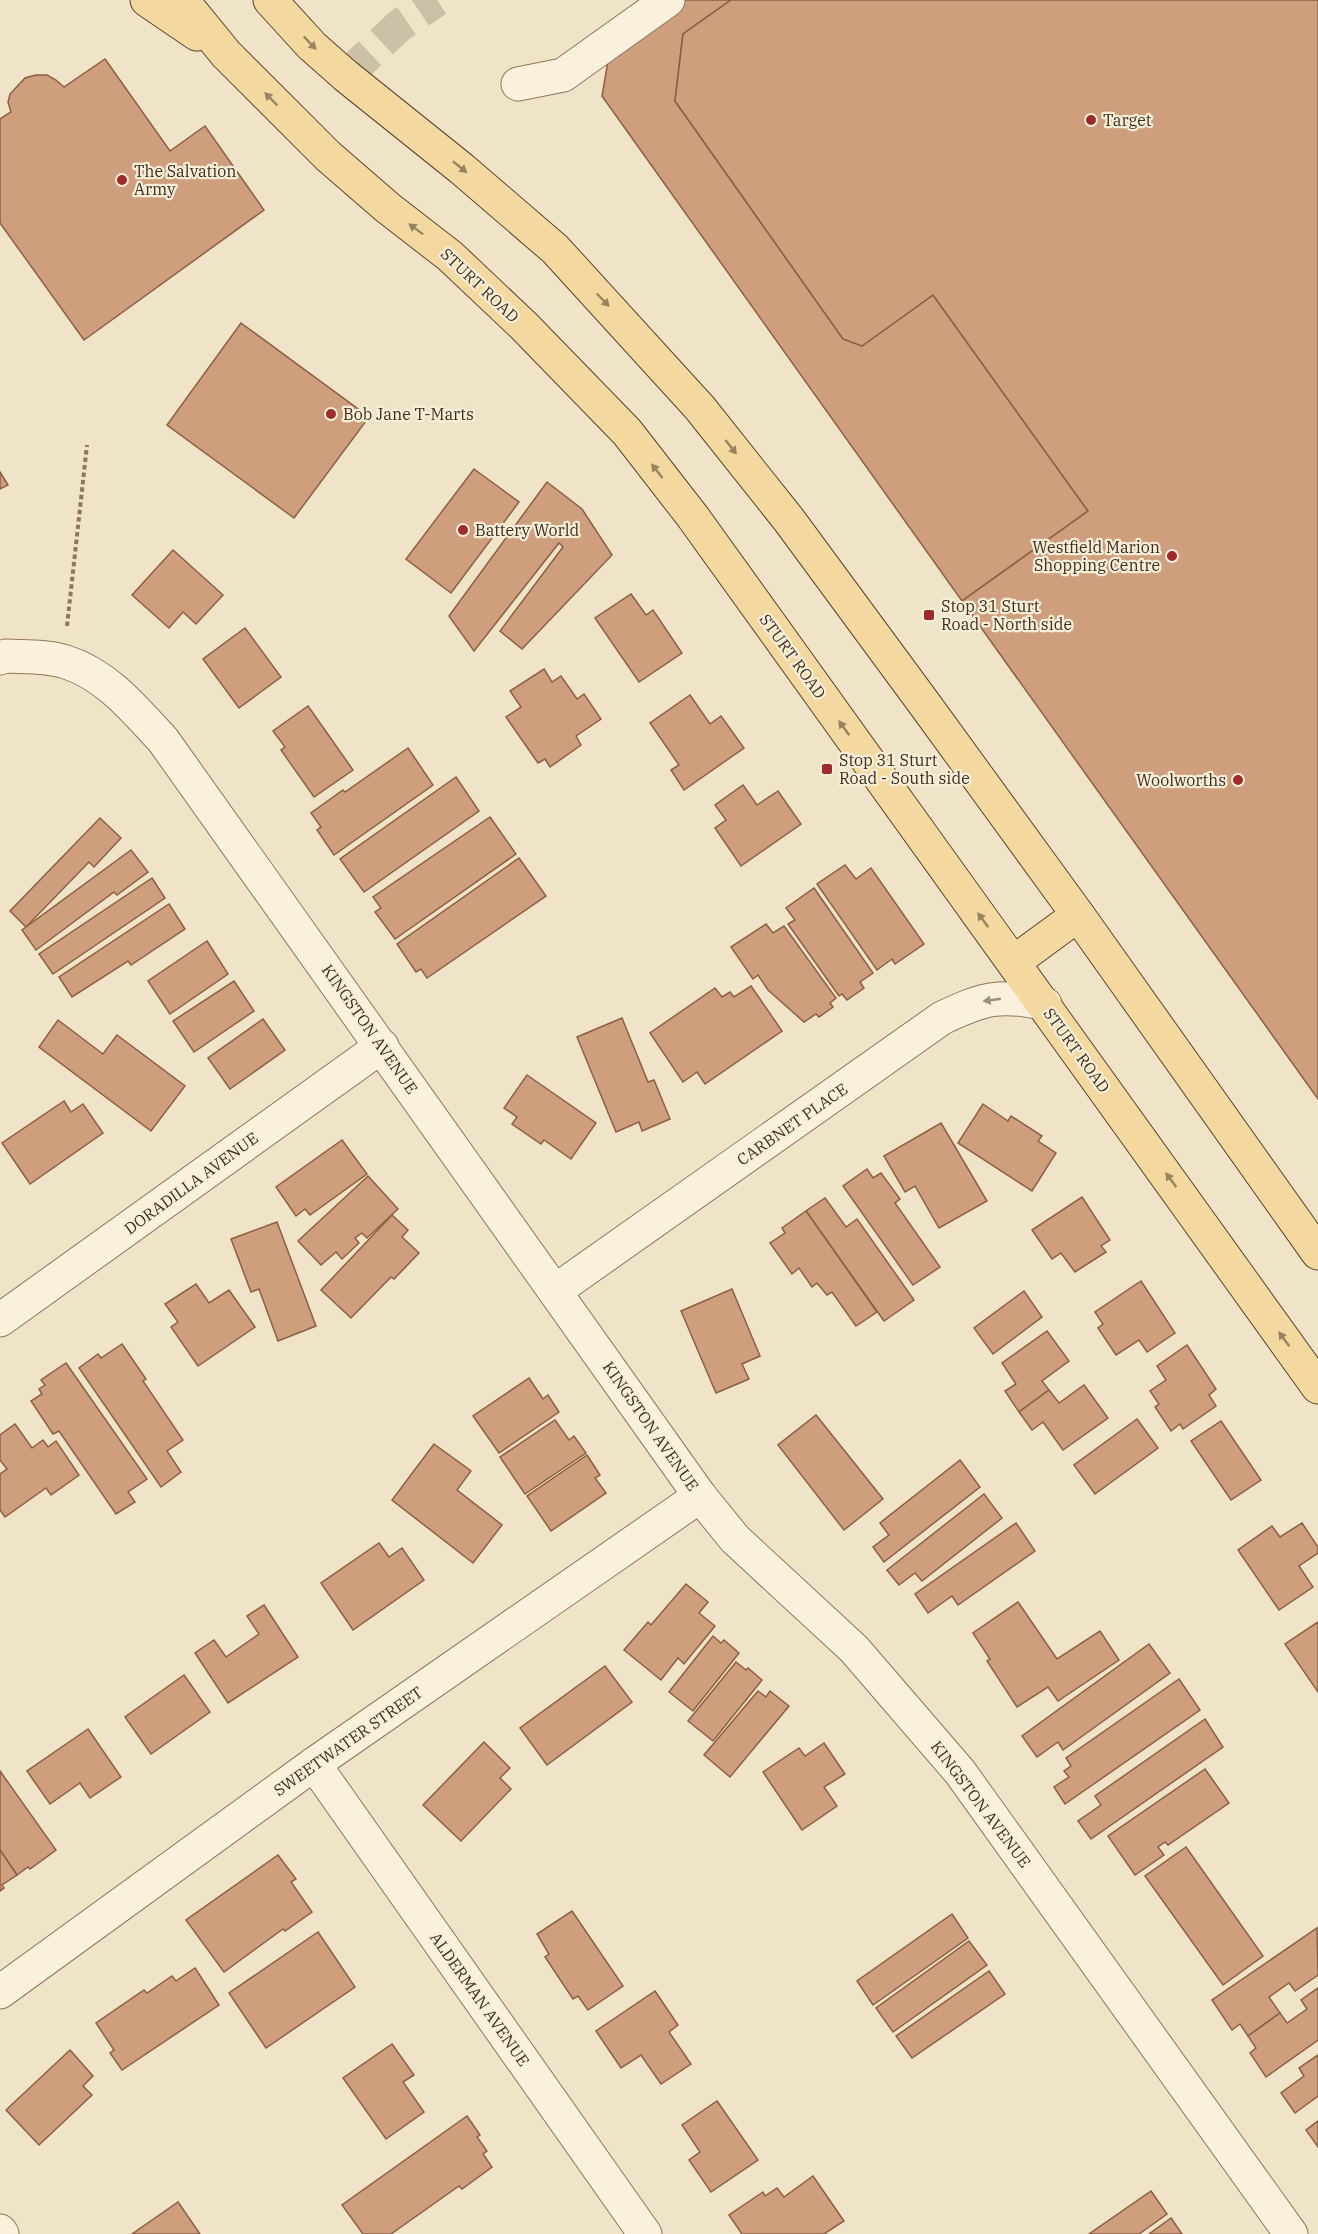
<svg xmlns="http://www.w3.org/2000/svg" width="1318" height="2234" font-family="'IBM Plex Serif',serif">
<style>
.building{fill:#cf9f7d;stroke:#8d5f41;stroke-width:1.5}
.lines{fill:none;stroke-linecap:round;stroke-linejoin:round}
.minor-tunnel{stroke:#ccc0a6;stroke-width:33;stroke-dasharray:33 16;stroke-linecap:butt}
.minor-casing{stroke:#8d765c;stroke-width:35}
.major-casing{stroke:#5b4430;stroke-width:35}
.path{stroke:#8d765c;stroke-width:4;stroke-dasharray:4.5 3;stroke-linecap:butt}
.minor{stroke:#faf1dc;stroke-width:33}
.major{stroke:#f3d9a0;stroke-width:33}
.oneway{fill:#988460}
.oneway2{fill:#9c907e}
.poi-dot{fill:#9e2a2b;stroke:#f7eed8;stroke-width:2}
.labels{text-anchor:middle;stroke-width:4.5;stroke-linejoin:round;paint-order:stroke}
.poi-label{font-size:16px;fill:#3d2e20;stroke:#f7eed8;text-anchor:start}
.street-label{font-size:16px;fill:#3d2e20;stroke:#f7eed8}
</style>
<rect width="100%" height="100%" fill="#f0e4c8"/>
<g class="building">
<path d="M 642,0 L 731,0 L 683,34 L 675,101 L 843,339 L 862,346 L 933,295 L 1088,511 L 962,601 L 602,96 L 615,20 Z"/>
<path d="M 731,0 L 1318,0 L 1318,1099 L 962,601 L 1088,511 L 933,295 L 862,346 L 843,339 L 675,101 L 683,34 Z"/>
<path d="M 105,59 L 170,151 L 205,126 L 264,210 L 84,340 L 0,223 L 0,119 L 11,112 L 8,102 L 10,94 L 25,78 L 36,75 L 47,75 L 56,80 L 64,87 Z"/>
<path d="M 241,323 L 369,417 L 294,518 L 167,425 Z"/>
<path d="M 474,469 L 519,502 L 451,593 L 406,559 Z"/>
<path d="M 0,472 L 8,485 L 0,489 Z"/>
<path d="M 547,482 L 582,509 L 612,555 L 522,649 L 500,631 L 563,547 L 559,543 L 474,651 L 449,616 Z"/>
<path d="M 173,550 L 223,595 L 196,624 L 183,612 L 169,628 L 132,595 Z"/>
<path d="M 631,594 L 646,615 L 653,610 L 682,653 L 639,682 L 595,618 Z"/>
<path d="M 245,628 L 281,677 L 239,708 L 203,659 Z"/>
<path d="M 544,669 L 552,682 L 561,676 L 577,699 L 584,694 L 601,719 L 576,736 L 581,745 L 550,767 L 545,759 L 538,763 L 506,717 L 521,707 L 510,691 Z"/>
<path d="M 690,695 L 710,724 L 721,716 L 744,748 L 684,790 L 671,770 L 679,765 L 650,723 Z"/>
<path d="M 308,706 L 353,770 L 314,797 L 281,750 L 285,747 L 273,731 Z"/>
<path d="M 408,748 L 433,785 L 334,855 L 317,830 L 321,827 L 311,813 L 343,790 L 345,792 Z"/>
<path d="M 456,777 L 479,811 L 364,892 L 340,859 Z"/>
<path d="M 743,785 L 757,805 L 778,791 L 801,824 L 741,866 L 715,828 L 726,820 L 715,805 Z"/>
<path d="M 490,817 L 516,854 L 395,939 L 375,912 L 381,908 L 373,897 Z"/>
<path d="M 100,818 L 121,838 L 94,867 L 89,862 L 26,927 L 10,911 Z"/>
<path d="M 131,850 L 148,872 L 117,895 L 114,892 L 36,950 L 22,930 Z"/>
<path d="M 519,858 L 546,896 L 427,978 L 421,969 L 416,972 L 397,944 Z"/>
<path d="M 845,865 L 856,879 L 871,868 L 924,944 L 895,964 L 892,959 L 877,970 L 817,884 Z"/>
<path d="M 152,878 L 165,898 L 53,974 L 39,954 Z"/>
<path d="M 814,888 L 873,973 L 860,982 L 864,988 L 847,1000 L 842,994 L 839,996 L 788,924 L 795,920 L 786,908 Z"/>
<path d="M 169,904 L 185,929 L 131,965 L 128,961 L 72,997 L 59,977 Z"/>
<path d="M 766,924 L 773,933 L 784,926 L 836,998 L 830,1003 L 833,1007 L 819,1017 L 816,1014 L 804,1022 L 768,990 L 758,975 L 753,979 L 731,947 Z"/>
<path d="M 207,941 L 228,974 L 170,1014 L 148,981 Z"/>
<path d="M 234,981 L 254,1011 L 194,1052 L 173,1021 Z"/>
<path d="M 751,986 L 782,1031 L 705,1084 L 697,1072 L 683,1082 L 650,1033 L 715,988 L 722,997 L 730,992 L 734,997 Z"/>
<path d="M 622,1018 L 648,1082 L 654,1080 L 670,1119 L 642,1131 L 639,1122 L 616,1132 L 577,1037 Z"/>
<path d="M 263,1019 L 285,1050 L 230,1089 L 208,1058 Z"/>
<path d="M 58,1020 L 103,1054 L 117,1035 L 185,1086 L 151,1131 L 39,1047 Z"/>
<path d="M 527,1075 L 596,1123 L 571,1159 L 544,1140 L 541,1144 L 512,1124 L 517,1117 L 504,1108 Z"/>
<path d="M 64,1101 L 71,1112 L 83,1104 L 103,1133 L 30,1184 L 2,1143 Z"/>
<path d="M 983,1104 L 1008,1121 L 1011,1116 L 1042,1136 L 1038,1141 L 1056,1153 L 1032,1191 L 958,1143 Z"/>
<path d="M 941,1123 L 987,1201 L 939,1228 L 915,1186 L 905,1192 L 884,1156 Z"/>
<path d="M 342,1140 L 367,1174 L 310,1215 L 305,1209 L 296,1216 L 276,1187 Z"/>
<path d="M 867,1169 L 873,1178 L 881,1173 L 900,1199 L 895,1203 L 940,1267 L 913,1285 L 843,1186 Z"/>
<path d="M 368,1176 L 398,1209 L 367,1238 L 362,1233 L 355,1238 L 359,1243 L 342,1259 L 336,1252 L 321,1265 L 298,1241 Z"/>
<path d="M 1082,1197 L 1110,1240 L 1101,1246 L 1106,1252 L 1075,1272 L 1061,1253 L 1052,1259 L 1032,1230 Z"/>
<path d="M 825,1198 L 846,1227 L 857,1219 L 914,1300 L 884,1321 L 806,1211 Z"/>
<path d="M 806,1211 L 877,1312 L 856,1326 L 832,1292 L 827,1295 L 817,1283 L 812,1287 L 799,1268 L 792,1274 L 770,1243 L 785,1233 L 782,1228 Z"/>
<path d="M 392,1215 L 408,1230 L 402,1237 L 419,1253 L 394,1279 L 391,1277 L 351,1318 L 321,1290 Z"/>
<path d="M 277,1222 L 316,1326 L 278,1341 L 259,1289 L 251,1292 L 231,1239 Z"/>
<path d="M 1141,1281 L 1175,1333 L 1147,1352 L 1139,1340 L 1116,1355 L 1098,1328 L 1103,1324 L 1095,1312 Z"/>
<path d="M 196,1284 L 209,1303 L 229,1290 L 255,1327 L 198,1366 L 171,1327 L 178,1322 L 165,1304 Z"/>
<path d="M 732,1289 L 760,1356 L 742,1364 L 749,1379 L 716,1393 L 681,1311 Z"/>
<path d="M 1024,1291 L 1042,1317 L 993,1354 L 974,1328 Z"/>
<path d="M 1047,1331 L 1069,1361 L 1042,1381 L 1049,1390 L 1019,1412 L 1005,1391 L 1016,1384 L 1002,1363 Z"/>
<path d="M 122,1344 L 146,1379 L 143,1381 L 183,1440 L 167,1451 L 181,1472 L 161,1487 L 79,1368 L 98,1354 L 101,1358 Z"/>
<path d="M 1187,1345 L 1216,1389 L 1209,1395 L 1216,1406 L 1183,1429 L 1180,1424 L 1171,1431 L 1155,1407 L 1159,1404 L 1150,1391 L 1166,1380 L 1157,1366 Z"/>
<path d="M 66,1363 L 147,1479 L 128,1492 L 135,1502 L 116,1514 L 59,1431 L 53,1434 L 31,1401 L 42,1394 L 39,1389 L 45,1385 L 41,1380 Z"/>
<path d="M 529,1378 L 543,1399 L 548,1395 L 559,1412 L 499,1453 L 473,1416 Z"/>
<path d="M 1084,1385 L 1108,1418 L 1063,1450 L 1043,1422 L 1032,1430 L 1019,1412 L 1049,1390 L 1059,1403 Z"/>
<path d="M 816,1415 L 883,1499 L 844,1530 L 778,1445 Z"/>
<path d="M 1137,1419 L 1158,1448 L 1095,1494 L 1074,1465 Z"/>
<path d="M 555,1420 L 569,1440 L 574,1436 L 586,1453 L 525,1494 L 500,1457 Z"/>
<path d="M 1221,1421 L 1261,1480 L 1231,1500 L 1191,1441 Z"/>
<path d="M 15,1424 L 32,1448 L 43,1440 L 48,1447 L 56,1441 L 79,1475 L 51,1495 L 46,1488 L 5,1517 L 0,1510 L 0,1474 L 7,1469 L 0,1460 L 0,1435 Z"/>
<path d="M 434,1444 L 471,1471 L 457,1490 L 502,1525 L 473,1563 L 392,1500 Z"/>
<path d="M 587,1455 L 600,1475 L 595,1478 L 606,1493 L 551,1531 L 527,1496 Z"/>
<path d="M 960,1460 L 980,1487 L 884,1562 L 873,1547 L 889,1535 L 880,1523 Z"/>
<path d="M 984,1494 L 1002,1518 L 922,1581 L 915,1573 L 899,1585 L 887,1570 Z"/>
<path d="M 1016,1523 L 1035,1551 L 958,1605 L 952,1596 L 928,1613 L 915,1594 Z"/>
<path d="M 1302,1523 L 1318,1547 L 1318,1553 L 1299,1566 L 1313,1587 L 1279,1610 L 1238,1550 L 1272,1526 L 1280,1537 Z"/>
<path d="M 379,1543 L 389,1557 L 402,1548 L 424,1580 L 353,1630 L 321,1583 Z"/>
<path d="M 686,1584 L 708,1602 L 699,1613 L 715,1626 L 684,1664 L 678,1658 L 661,1680 L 624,1650 L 648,1622 L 651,1625 Z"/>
<path d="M 1018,1602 L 1057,1659 L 1100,1631 L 1119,1660 L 1058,1701 L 1048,1687 L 1017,1707 L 987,1661 L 990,1659 L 973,1633 Z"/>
<path d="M 264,1605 L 298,1657 L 228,1703 L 195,1653 L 214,1640 L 226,1657 L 259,1634 L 247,1616 Z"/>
<path d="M 1318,1622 L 1318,1692 L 1285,1644 Z"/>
<path d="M 713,1636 L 721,1643 L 724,1640 L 739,1653 L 693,1711 L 669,1692 Z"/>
<path d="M 1149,1644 L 1170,1673 L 1063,1750 L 1058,1742 L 1037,1757 L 1022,1736 Z"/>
<path d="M 736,1662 L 746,1670 L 748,1668 L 762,1680 L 713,1741 L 688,1721 Z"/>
<path d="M 605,1666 L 632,1702 L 547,1765 L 520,1728 Z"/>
<path d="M 184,1675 L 210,1712 L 151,1754 L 125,1717 Z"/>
<path d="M 1179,1679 L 1200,1710 L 1065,1804 L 1054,1787 L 1069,1777 L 1064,1771 L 1071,1766 L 1066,1758 Z"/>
<path d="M 758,1691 L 766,1697 L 770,1691 L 789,1706 L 730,1777 L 704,1755 Z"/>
<path d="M 1205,1719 L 1223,1747 L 1091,1839 L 1078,1821 L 1101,1805 L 1095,1796 Z"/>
<path d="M 88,1729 L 121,1777 L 90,1798 L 80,1783 L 50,1804 L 27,1771 Z"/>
<path d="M 484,1742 L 510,1768 L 500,1778 L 511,1789 L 461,1841 L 423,1805 Z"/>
<path d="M 824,1743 L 845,1774 L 824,1787 L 837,1806 L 802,1830 L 763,1772 L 799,1748 L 805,1756 Z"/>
<path d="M 1205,1769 L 1229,1803 L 1168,1845 L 1165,1842 L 1158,1847 L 1164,1855 L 1135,1875 L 1108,1836 Z"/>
<path d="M 0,1771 L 56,1850 L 30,1869 L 28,1867 L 17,1875 L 0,1850 Z"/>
<path d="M 1186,1847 L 1263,1956 L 1223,1985 L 1145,1876 Z"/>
<path d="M 0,1850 L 17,1875 L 2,1885 L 4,1888 L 0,1891 Z"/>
<path d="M 278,1855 L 296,1879 L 291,1882 L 312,1912 L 285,1931 L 283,1929 L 224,1972 L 186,1920 Z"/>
<path d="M 572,1911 L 623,1986 L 588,2010 L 578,1996 L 573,1999 L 545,1957 L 549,1954 L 537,1934 Z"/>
<path d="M 952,1914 L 968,1938 L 873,2005 L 857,1981 Z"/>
<path d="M 1317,1928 L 1318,1975 L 1295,1991 L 1289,1983 L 1269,1997 L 1280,2013 L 1248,2036 L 1240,2024 L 1232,2030 L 1212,2000 Z"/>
<path d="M 318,1932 L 355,1987 L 266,2048 L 229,1993 Z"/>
<path d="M 969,1941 L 987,1965 L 893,2032 L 876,2008 Z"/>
<path d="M 195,1968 L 219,2005 L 122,2070 L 110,2053 L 114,2050 L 96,2023 L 144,1990 L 147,1993 L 172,1976 L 176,1981 Z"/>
<path d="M 989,1971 L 1005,1994 L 912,2058 L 896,2036 Z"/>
<path d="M 1318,1988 L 1318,2040 L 1266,2077 L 1250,2053 L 1256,2048 L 1248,2036 L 1280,2013 L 1287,2023 L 1307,2009 L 1301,2000 Z"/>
<path d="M 655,1991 L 678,2025 L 669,2032 L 691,2064 L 661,2084 L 641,2055 L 621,2068 L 596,2031 Z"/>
<path d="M 392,2044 L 414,2075 L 403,2082 L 424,2112 L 386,2139 L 343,2078 Z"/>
<path d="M 70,2050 L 93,2076 L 83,2086 L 92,2095 L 39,2145 L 6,2110 Z"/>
<path d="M 1318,2055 L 1318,2096 L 1295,2113 L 1281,2093 L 1304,2076 L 1299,2068 Z"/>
<path d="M 717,2101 L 758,2160 L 711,2192 L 689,2160 L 700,2152 L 682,2125 Z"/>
<path d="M 467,2116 L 480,2135 L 477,2137 L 487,2151 L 483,2154 L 492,2167 L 462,2189 L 459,2186 L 391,2234 L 363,2234 L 342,2205 Z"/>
<path d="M 1318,2121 L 1318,2147 L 1306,2130 Z"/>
<path d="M 813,2176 L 844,2221 L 824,2234 L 742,2234 L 729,2215 L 763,2192 L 765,2196 L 777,2188 L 784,2197 Z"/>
<path d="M 1151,2191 L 1167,2214 L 1139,2234 L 1089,2234 Z"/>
<path d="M 178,2202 L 200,2234 L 132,2234 Z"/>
<path d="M 1171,2218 L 1182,2234 L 1149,2234 Z"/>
</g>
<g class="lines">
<path class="minor-tunnel" d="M 346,76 L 400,25 L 437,0"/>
<g class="minor-casing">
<g id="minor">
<path d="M 518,84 L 563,75 L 668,0"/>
<path d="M 0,658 L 6,656 C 26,657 48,656 66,662 C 107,675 135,710 163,740 L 700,1496 L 735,1539 L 854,1649 L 960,1772 L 1291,2234"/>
<path d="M 555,1291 L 942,1018 C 982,999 1000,993 1045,1004"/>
<path d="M 0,1320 L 382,1046"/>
<path d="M 314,1764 L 645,2234"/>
<path d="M 0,1992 L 314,1764 L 700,1496"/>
<path d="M 0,2231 L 2,2234"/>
</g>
</g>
<g class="major-casing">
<g id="major">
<path d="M 147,0 L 197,34"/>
<path d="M 182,0 L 226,54 L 328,156 L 388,208 L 450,256 L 524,326 L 627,432 L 693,517 L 1318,1387"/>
<path d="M 270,0 L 312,46 L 346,76 L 462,169 L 555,249 L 700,408 L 789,520 L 926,706 L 1078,915 L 1318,1253"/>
<path d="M 1014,962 L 1078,915"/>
</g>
</g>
<path class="path" d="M 67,626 L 87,445"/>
<use href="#minor" class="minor"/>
<use href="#major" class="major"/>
</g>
<defs><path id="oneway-solid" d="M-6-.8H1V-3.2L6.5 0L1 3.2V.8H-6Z" transform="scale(1.5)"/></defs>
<g class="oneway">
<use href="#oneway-solid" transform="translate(310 43) rotate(46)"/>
<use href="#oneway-solid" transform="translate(271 99) rotate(-135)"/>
<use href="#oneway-solid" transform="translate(460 167) rotate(39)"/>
<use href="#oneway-solid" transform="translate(416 229) rotate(-143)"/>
<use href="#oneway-solid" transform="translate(603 300) rotate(46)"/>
<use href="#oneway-solid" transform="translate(731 447) rotate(52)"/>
<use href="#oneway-solid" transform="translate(657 471) rotate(-128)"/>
<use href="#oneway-solid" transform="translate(844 728) rotate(-126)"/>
<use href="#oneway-solid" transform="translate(983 920) rotate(-126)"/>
<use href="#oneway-solid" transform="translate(1171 1180) rotate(-126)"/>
<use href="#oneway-solid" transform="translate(1284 1339) rotate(-126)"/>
</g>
<use class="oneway2" href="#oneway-solid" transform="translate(992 1000) rotate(172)"/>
<g class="poi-dot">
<circle cx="1091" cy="120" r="6"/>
<circle cx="122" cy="180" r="6"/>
<circle cx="331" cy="414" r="6"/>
<circle cx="463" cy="530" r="6"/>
<circle cx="1172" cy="556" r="6"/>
<rect x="923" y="609" width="12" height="12" rx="3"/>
<rect x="821" y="763" width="12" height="12" rx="3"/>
<circle cx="1238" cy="780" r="6"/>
</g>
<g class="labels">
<g class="poi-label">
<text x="1103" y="126">Target</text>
<text x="134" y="177">The Salvation<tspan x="134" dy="18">Army</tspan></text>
<text x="343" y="420">Bob Jane T-Marts</text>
<text x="475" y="536">Battery World</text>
<text x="1160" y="553" text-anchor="end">Westfield Marion<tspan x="1160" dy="18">Shopping Centre</tspan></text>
<text x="941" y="612">Stop 31 Sturt<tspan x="941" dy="18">Road - North side</tspan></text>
<text x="839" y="766">Stop 31 Sturt<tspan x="839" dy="18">Road - South side</tspan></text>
<text x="1226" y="786" text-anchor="end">Woolworths</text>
</g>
<g class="street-label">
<text transform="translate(480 285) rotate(43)" y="6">STURT ROAD</text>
<text transform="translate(793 656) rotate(54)" y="6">STURT ROAD</text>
<text transform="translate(370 1029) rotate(55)" y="6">KINGSTON AVENUE</text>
<text transform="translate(1077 1050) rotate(54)" y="6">STURT ROAD</text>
<text transform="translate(792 1124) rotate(-35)" y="6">CARBNET PLACE</text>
<text transform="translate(191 1183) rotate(-36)" y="6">DORADILLA AVENUE</text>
<text transform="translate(651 1426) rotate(55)" y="6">KINGSTON AVENUE</text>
<text transform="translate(348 1741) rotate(-35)" y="6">SWEETWATER STREET</text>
<text transform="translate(981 1804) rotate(53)" y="6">KINGSTON AVENUE</text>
<text transform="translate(480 1999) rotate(55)" y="6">ALDERMAN AVENUE</text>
</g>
</g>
</svg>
